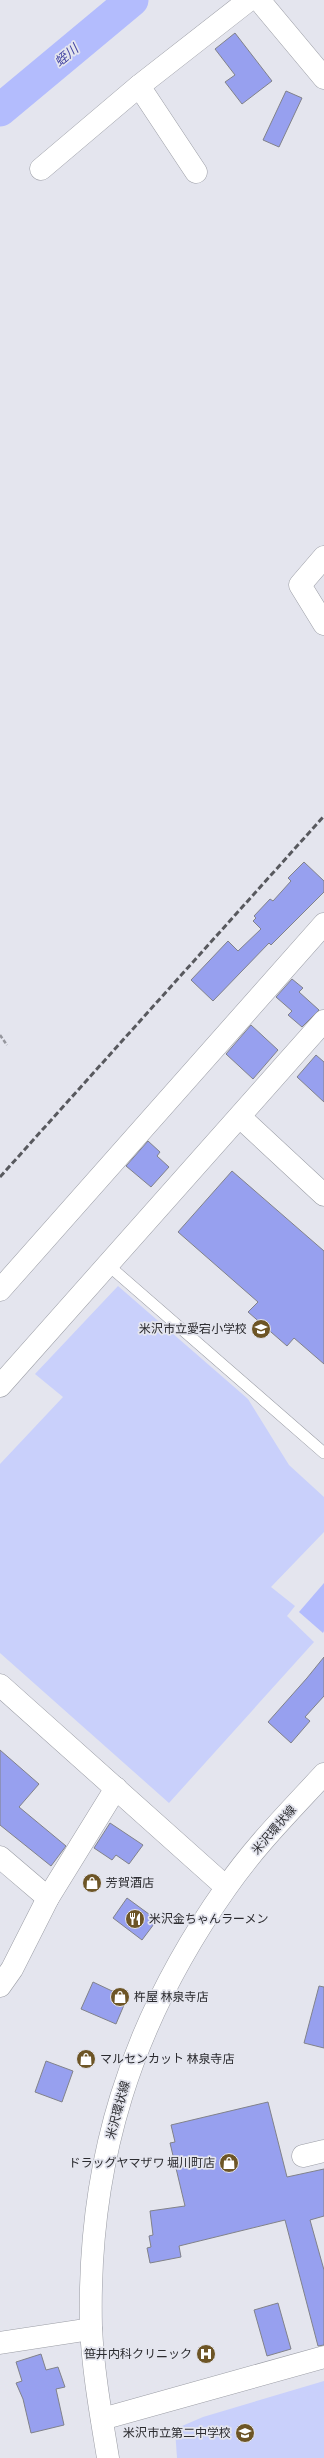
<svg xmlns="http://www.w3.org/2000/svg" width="324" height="2458" font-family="'PT Sans Narrow','Noto Sans JP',sans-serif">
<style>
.green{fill:#c9d0fb}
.water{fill:#b3bcfd}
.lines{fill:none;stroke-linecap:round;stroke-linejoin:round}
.river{stroke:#b3bcfd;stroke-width:33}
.building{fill:#97a0ef;stroke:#81828a}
.service-casing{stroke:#9b9da5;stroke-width:12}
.minor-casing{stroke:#9b9da5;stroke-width:23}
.tertiary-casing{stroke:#9b9da5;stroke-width:23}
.secondary-casing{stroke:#9b9da5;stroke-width:23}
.path{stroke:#95969d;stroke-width:2.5;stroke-dasharray:4 2;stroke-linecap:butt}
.service{stroke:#fff;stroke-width:11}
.minor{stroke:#fff;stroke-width:22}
.tertiary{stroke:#fff;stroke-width:22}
.secondary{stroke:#fff;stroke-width:22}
.rail{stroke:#58595e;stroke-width:3;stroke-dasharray:6 3;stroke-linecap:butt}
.labels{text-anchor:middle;stroke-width:3.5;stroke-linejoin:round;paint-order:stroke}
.poi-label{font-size:12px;fill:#2b2b2f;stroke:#e4e5ee;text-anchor:end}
.street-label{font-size:12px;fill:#2b2b2f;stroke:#e4e5ee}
.water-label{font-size:13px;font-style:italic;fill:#4546a3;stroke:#e4e5ee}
</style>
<rect width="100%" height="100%" fill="#e4e5ee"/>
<g class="green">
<path d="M 118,1286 L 248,1399 L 289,1465 L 324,1497 L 324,1532 L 271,1587 L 295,1606 L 287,1616 L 314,1642 L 169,1803 L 0,1653 L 0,1464 L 63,1397 L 35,1374 Z"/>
<path d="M 324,2381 L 324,2458 L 177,2458 L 175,2429 L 203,2417 Z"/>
</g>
<path class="water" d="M 324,1583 L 324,1631 L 323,1633 L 299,1612 Z"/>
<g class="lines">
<path class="river" d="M 0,110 L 132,0"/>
</g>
<g class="building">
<path d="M 235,33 L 272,81 L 242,104 L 225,82 L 235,75 L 215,49 Z"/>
<path d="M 286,91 L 302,98 L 279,147 L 263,140 Z"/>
<path d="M 304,862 L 324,881 L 324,892 L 271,945 L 269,943 L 213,1001 L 191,980 L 228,941 L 238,951 L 261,929 L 253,921 L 256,918 L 254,916 L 270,899 L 273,901 L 291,881 L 288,878 Z"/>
<path d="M 292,979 L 303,988 L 299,992 L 319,1010 L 302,1027 L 288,1015 L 292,1011 L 276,997 Z"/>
<path d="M 251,1025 L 278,1050 L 253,1079 L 226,1054 Z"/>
<path d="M 316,1055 L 324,1062 L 324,1102 L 297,1077 Z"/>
<path d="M 148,1141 L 160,1152 L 157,1156 L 169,1167 L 151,1187 L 126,1166 Z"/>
<path d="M 232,1171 L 324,1251 L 324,1364 L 294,1338 L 287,1346 L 248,1312 L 258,1302 L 178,1232 Z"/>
<path d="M 324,1657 L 324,1696 L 305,1717 L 310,1721 L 291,1743 L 268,1722 L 307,1678 Z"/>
<path d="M 0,1750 L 39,1784 L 19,1807 L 66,1846 L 51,1866 L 0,1825 Z"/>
<path d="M 110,1823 L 143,1845 L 129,1864 L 116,1855 L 112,1860 L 94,1848 Z"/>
<path d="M 127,1898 L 157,1920 L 142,1940 L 113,1918 Z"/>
<path d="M 93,1982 L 127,1998 L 116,2024 L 81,2009 Z"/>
<path d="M 319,1986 L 324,1987 L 324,2048 L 304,2043 Z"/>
<path d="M 46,2061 L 73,2071 L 62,2102 L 35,2092 Z"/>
<path d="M 268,2102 L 287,2177 L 324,2169 L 324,2216 L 310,2220 L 324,2270 L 324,2345 L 318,2346 L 285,2220 L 179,2246 L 181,2257 L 150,2263 L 147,2248 L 151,2247 L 149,2236 L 153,2235 L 150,2211 L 185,2206 L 170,2143 L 175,2142 L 171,2125 Z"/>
<path d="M 278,2303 L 291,2349 L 267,2356 L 254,2310 Z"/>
<path d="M 41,2354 L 46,2370 L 58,2367 L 65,2387 L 56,2389 L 64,2425 L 31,2433 L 23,2399 L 16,2383 L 22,2381 L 16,2362 Z"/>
</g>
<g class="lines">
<g class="service-casing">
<path id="service" d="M 108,1265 L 324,1453"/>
</g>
<g class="minor-casing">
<g id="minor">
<path d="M 259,0 L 324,78"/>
<path d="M 139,86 L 196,172"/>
<path d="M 41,169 L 139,86 L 249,0"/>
<path d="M 324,557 L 300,585 L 324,624"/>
<path d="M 240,1117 L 324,1195"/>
<path d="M 0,1290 L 324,924"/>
<path d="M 0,1857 L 48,1898"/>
<path d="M 0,1986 L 12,1969 L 48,1898 L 116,1788"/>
<path d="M 303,2156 L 324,2151"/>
<path d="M 0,2343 L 91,2329"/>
<path d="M 102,2419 L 324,2357"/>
</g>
</g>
<g class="tertiary-casing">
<g id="tertiary">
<path d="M 0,1386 L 324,1021"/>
<path d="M 0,1685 L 226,1887"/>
</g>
</g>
<g class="secondary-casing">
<path id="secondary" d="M 108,2458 C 101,2415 93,2371 91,2327 C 87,2162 131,2023 226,1888 C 254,1847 290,1811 324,1774"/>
</g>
<path class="path" d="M 0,1035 L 7,1045"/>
<use href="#service" class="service"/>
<use href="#minor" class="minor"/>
<use href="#tertiary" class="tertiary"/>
<use href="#secondary" class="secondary"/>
<path class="rail" d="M 0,1177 L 324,816"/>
</g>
<defs>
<g id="school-disc" transform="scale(1)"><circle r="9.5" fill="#6d5526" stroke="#e4e5ee"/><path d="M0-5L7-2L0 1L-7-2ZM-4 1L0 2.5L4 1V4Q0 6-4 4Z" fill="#fff"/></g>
<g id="shop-disc" transform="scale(1)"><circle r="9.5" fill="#6d5526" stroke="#e4e5ee"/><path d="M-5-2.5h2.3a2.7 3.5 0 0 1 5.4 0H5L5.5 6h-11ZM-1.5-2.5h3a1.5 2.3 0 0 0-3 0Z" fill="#fff"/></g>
<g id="restaurant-disc" transform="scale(1)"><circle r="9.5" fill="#6d5526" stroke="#e4e5ee"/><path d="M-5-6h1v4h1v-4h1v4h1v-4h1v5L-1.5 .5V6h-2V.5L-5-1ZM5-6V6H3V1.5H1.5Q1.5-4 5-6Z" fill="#fff"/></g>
<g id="hospital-disc" transform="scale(1)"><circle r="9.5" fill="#6d5526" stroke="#e4e5ee"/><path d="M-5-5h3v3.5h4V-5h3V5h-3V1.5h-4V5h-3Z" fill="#fff"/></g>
</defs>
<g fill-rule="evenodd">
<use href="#school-disc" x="261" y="1329"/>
<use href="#shop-disc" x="92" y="1883"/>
<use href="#restaurant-disc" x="135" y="1919"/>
<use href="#shop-disc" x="120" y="1997"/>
<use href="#shop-disc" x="86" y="2059"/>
<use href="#shop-disc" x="229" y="2163"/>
<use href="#hospital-disc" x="206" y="2354"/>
<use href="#school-disc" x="245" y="2433"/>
</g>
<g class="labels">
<g class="poi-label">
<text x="247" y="1333">米沢市立愛宕小学校</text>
<text x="106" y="1887" text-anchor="start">芳賀酒店</text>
<text x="149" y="1923" text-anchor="start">米沢金ちゃんラーメン</text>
<text x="134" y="2001" text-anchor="start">杵屋 林泉寺店</text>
<text x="100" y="2063" text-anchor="start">マルセンカット 林泉寺店</text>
<text x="215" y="2167">ドラッグヤマザワ 堀川町店</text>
<text x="192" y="2358">笹井内科クリニック</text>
<text x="231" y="2437">米沢市立第二中学校</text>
</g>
<g class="street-label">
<text transform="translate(274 1830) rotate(-49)" y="4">米沢環状線</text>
<text transform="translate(118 2110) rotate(-75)" y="4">米沢環状線</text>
</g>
<g class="water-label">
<text transform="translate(66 55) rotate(-40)" y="5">蛭川</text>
</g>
</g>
</svg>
